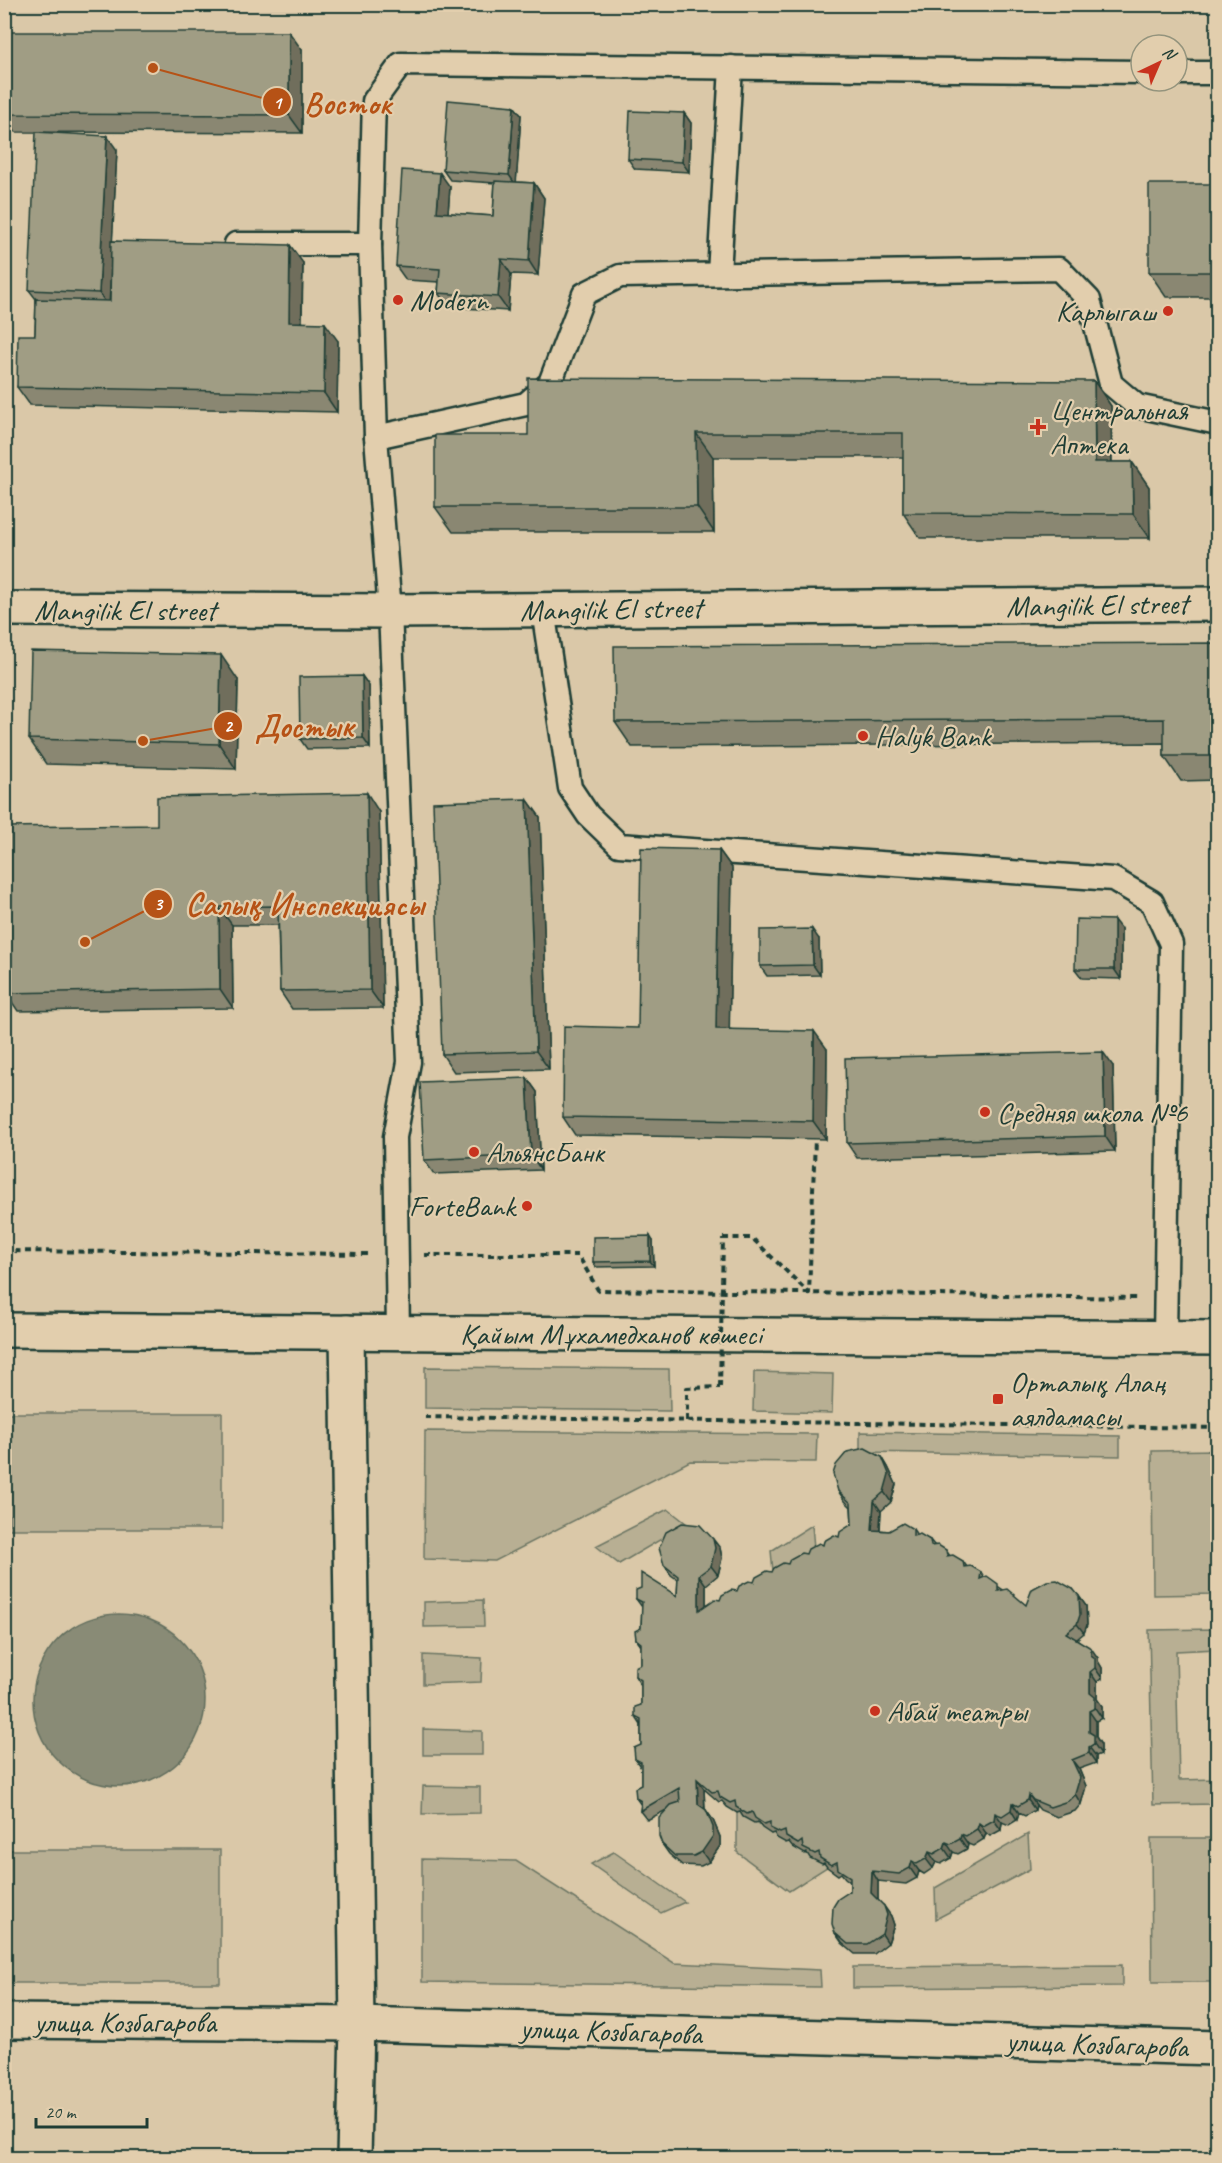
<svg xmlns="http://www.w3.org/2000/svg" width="1222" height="2163" font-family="Caveat,sans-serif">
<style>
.green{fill:#b8af93;stroke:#6c7664;stroke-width:1.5}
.water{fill:#898b76;stroke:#5f6c5c;stroke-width:1.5}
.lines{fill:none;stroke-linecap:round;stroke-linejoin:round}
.service-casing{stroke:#1f3d34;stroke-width:27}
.pedestrian-casing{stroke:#1f3d34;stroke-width:38}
.minor-casing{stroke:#1f3d34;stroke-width:38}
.tertiary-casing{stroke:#1f3d34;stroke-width:38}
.path{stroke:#1f3d34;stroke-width:4;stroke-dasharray:6 4.5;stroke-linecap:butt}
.service{stroke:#e2cead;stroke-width:22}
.pedestrian{stroke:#e2cead;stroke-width:33}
.minor{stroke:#e2cead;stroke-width:33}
.tertiary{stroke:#e2cead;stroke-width:33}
.path-bridge{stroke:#1f3d34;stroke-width:4;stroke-dasharray:6 4.5;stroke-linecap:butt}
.wall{fill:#8a8772;stroke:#1f3d34;stroke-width:1.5}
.shaded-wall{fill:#706e5c;stroke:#1f3d34;stroke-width:1.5}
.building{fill:#a09d84;stroke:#1f3d34;stroke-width:1.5}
.poi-dot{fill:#c8321e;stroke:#e2cead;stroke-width:2}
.labels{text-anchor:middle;stroke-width:4.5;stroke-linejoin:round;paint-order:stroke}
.poi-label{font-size:30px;fill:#1f3d34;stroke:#e2cead;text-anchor:start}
.street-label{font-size:30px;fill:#1f3d34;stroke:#e2cead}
.leader{fill:none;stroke:#b65216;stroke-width:2}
.callout-dot{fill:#b65216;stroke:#e2cead;stroke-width:2}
.mark-label{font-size:18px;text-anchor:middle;font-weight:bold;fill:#fff}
.callout-label{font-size:32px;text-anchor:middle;font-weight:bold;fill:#b65216;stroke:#e2cead;stroke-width:4.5;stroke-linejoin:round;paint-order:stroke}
</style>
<rect width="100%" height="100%" fill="#dac8a8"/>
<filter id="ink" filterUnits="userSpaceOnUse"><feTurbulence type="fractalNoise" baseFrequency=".0167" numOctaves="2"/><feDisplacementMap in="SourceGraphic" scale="12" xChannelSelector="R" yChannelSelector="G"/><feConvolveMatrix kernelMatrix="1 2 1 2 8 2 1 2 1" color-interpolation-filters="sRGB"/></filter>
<g filter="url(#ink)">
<g class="green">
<path d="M 425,1367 L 669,1369 L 670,1411 L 425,1408 Z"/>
<path d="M 754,1372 L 833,1374 L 832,1413 L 753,1411 Z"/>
<rect x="9" y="1413" width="213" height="116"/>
<path d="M 425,1431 L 817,1434 L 816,1462 L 690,1461 L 495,1561 L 424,1559 Z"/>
<path d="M 860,1432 L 1120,1436 L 1120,1456 L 860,1452 Z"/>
<path d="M 1217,1450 L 1217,1594 L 1153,1595 L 1152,1451 Z"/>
<path d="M 668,1509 L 687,1524 L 619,1564 L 596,1546 Z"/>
<path d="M 812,1525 L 815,1559 L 774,1581 L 771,1551 Z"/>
<path d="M 483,1600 L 484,1626 L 424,1627 L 424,1602 Z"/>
<path d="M 1217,1629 L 1217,1649 L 1176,1651 L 1179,1780 L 1217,1779 L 1217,1804 L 1153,1805 L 1149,1630 Z"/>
<path d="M 423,1655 L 482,1658 L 481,1682 L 423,1684 Z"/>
<path d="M 423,1729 L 482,1731 L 482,1755 L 423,1755 Z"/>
<path d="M 423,1786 L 480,1787 L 480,1813 L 422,1814 Z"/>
<path d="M 742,1811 L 771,1834 L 777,1831 L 826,1861 L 827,1867 L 789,1891 L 737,1852 L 737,1813 Z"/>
<path d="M 1028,1834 L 1030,1869 L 936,1919 L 935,1888 Z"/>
<path d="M 1151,1838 L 1217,1838 L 1217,1982 L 1152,1982 Z"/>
<rect x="7" y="1850" width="213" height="133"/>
<path d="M 614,1852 L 685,1902 L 661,1913 L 591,1864 Z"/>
<path d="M 422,1859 L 516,1861 L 674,1963 L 820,1970 L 821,1987 L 422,1982 Z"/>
<path d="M 1122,1965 L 1122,1986 L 853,1988 L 853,1967 Z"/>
</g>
<circle class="water" cx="119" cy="1700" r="86"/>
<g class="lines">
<g class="service-casing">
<g id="service">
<path d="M 1177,73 L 1218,73"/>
<path d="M 236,244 L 370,244"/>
<path d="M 719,274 L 731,67"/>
<path d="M 376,437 L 526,404 L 550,383 L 584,294 L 620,276 L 1059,269 L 1089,300 L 1111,384 L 1137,406 L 1218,423"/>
<path d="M 543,610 L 570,788 L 588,815 L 619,845 L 1113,879 L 1152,902 L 1171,944 L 1165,1338"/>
<path d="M 398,1332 L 395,1137 L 409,1062 L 390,611 L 376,437 L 370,244 L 374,101 L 401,64 L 1141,72"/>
</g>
</g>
<g class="pedestrian-casing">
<path id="pedestrian" d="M 347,1332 L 357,2024"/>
</g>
<g class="minor-casing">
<g id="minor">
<path d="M 4,609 L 390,611 L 1218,604"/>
<path d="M 4,2021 L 357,2024 L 1218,2048"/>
<path d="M 354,2158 L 357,2024"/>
</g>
</g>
<g class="tertiary-casing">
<path id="tertiary" d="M 4,1330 L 1218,1338"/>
</g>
<g class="path">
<path d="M 723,1238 L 752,1238 L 809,1293 L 815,1139"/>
<path d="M 4,1251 L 367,1254"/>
<path d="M 425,1255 L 578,1255 L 598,1290 L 1136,1298"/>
<path d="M 425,1417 L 1218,1428"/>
<path d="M 687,1421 L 687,1388 L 720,1387"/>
</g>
<use href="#service" class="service"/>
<use href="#pedestrian" class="pedestrian"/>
<use href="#minor" class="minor"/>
<use href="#tertiary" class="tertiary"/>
<path class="path-bridge" d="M 720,1387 L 723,1238"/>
</g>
<g class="wall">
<path d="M 773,4 L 861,4 L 861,5 L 774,6 Z"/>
<path d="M 4,32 L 302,50 L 302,133 L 16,132 L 4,116 Z"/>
<path d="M 514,106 L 521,115 L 516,182 L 534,183 L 544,198 L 538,275 L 511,274 L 508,311 L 448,307 L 438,293 L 439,282 L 406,280 L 396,266 L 450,187 L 448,213 L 493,216 L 495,183 L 450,180 L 443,170 Z"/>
<path d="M 684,113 L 691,123 L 689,172 L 635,169 L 628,159 Z"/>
<path d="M 117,150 L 112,241 L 303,263 L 302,322 L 338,341 L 337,412 L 30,405 L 17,387 L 35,335 L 36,299 L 29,290 Z"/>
<path d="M 1218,184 L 1218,297 L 1166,297 L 1149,272 Z"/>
<path d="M 1094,381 L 1111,406 L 1112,462 L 1132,462 L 1149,487 L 1150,538 L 920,538 L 903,513 L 903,457 L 713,457 L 714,532 L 453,532 L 435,507 L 528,435 Z"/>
<path d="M 1218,643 L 1218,780 L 1181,781 L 1164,756 L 1164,743 L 632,747 L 615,722 Z"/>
<path d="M 362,676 L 369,686 L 370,748 L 307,749 L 300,739 Z"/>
<path d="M 238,680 L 236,769 L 46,764 L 29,739 Z"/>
<path d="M 527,799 L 540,817 L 549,1069 L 454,1072 L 442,1054 Z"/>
<path d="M 379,812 L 383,1008 L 292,1009 L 280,991 L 278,925 L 232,925 L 233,1008 L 18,1011 L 6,993 L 157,825 Z"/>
<path d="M 719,850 L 732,868 L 729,1029 L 827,1049 L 826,1139 L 575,1135 L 563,1117 L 638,1028 Z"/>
<path d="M 1121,929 L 1121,979 L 1082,978 L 1075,969 Z"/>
<path d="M 819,939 L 820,975 L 767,976 L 760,966 Z"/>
<path d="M 1113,1066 L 1115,1151 L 857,1158 L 847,1143 Z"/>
<path d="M 527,1078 L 537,1092 L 541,1170 L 434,1174 L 424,1160 Z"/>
<path d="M 653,1241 L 654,1266 L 596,1267 L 593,1262 Z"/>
<path d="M 882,1457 L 888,1467 L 896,1484 L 891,1502 L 881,1511 L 880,1530 L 889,1531 L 913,1529 L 917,1535 L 930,1540 L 934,1545 L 946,1550 L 950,1556 L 963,1561 L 967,1567 L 981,1572 L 984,1577 L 1026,1605 L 1073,1589 L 1086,1606 L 1087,1625 L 1084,1633 L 1077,1639 L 1098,1658 L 1098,1661 L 1102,1668 L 1102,1678 L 1097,1682 L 1097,1699 L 1102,1706 L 1102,1718 L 1096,1721 L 1096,1737 L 1101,1745 L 1101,1754 L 1096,1756 L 1096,1763 L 1079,1769 L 1086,1786 L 1081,1804 L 1075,1811 L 1057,1817 L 1040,1810 L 1036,1805 L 1035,1810 L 1025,1816 L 1019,1813 L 1017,1820 L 1009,1825 L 1002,1822 L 1001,1830 L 990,1836 L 986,1833 L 984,1839 L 973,1846 L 968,1844 L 967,1849 L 958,1854 L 953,1852 L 951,1858 L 941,1864 L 936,1862 L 933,1868 L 924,1874 L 919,1871 L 917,1878 L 906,1884 L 878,1881 L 878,1900 L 891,1916 L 894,1925 L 888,1943 L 874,1954 L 855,1954 L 842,1943 L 835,1933 L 850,1891 L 850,1882 L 845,1878 L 841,1873 L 838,1875 L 827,1867 L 824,1863 L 822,1864 L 810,1858 L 807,1853 L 805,1854 L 793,1847 L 789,1842 L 786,1843 L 777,1838 L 774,1833 L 771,1834 L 762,1828 L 758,1822 L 754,1823 L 743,1817 L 740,1812 L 737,1813 L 727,1807 L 722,1801 L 719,1802 L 704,1789 L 705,1809 L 713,1820 L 720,1837 L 720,1846 L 709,1862 L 701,1866 L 682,1865 L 669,1854 L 662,1844 L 668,1809 L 647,1820 L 640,1811 L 641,1805 L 636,1798 L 641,1785 L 641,1768 L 635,1759 L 641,1745 L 641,1725 L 635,1716 L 641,1705 L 641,1686 L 635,1676 L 641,1664 L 641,1646 L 636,1639 L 641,1628 L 642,1607 L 636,1599 L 677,1596 L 678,1580 L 671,1575 L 664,1565 L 720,1548 L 722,1558 L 718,1575 L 706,1585 L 706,1605 L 720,1600 L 839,1537 L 852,1524 L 851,1507 L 845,1501 L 838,1491 Z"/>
</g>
<g class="shaded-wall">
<path d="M 289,32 L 302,50 L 302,133 L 289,115 Z"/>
<path d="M 514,106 L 521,115 L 516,185 L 509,175 Z"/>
<path d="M 684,113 L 691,123 L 689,172 L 682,162 Z"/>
<path d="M 107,136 L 117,150 L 109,307 L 99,293 Z"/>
<path d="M 440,173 L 450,187 L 447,226 L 437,212 Z"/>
<path d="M 534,183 L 544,198 L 538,275 L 529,261 Z"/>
<path d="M 290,245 L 303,263 L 301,340 L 289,322 Z"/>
<path d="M 501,259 L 511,274 L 508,311 L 498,297 Z"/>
<path d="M 325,323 L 338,341 L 337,412 L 324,393 Z"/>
<path d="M 1094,381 L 1111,406 L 1112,486 L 1095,462 Z"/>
<path d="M 696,433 L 713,457 L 714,532 L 697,507 Z"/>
<path d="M 1132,462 L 1149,487 L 1150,538 L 1133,514 Z"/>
<path d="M 221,655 L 238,680 L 236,769 L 219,744 Z"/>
<path d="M 362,676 L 369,686 L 370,748 L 363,738 Z"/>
<path d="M 367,793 L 379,812 L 383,1008 L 370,990 Z"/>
<path d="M 527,799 L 540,817 L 549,1069 L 536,1051 Z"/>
<path d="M 719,850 L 732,868 L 729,1047 L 716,1029 Z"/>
<path d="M 219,907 L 232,925 L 233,1008 L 220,989 Z"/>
<path d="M 1114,920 L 1121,929 L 1121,979 L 1114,969 Z"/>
<path d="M 812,929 L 819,939 L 820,975 L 813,965 Z"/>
<path d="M 814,1031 L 827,1049 L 826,1139 L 813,1121 Z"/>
<path d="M 1103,1052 L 1113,1066 L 1115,1151 L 1105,1136 Z"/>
<path d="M 527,1078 L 537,1092 L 541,1170 L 531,1155 Z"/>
<path d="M 650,1236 L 653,1241 L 654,1266 L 650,1261 Z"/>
<path d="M 882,1457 L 888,1467 L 896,1484 L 891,1502 L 884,1492 Z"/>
<path d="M 874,1501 L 881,1511 L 879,1540 L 872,1530 Z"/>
<path d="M 713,1539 L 720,1548 L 722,1558 L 718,1575 L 711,1566 Z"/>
<path d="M 699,1575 L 706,1585 L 706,1620 L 699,1610 Z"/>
<path d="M 1079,1596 L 1086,1606 L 1087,1625 L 1084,1633 L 1077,1624 Z"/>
<path d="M 1091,1648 L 1098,1658 L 1098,1661 L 1102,1668 L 1102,1678 L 1095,1668 L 1091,1655 Z"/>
<path d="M 1090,1672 L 1097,1682 L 1097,1699 L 1102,1706 L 1102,1718 L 1095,1708 L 1090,1693 Z"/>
<path d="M 1089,1711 L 1096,1721 L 1096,1737 L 1101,1745 L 1101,1754 L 1094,1744 L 1089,1732 Z"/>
<path d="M 1089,1747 L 1096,1756 L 1096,1763 L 1089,1753 Z"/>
<path d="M 1072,1760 L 1079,1769 L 1086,1786 L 1081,1804 L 1075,1794 Z"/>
<path d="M 697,1779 L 704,1789 L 705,1814 L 698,1804 Z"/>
<path d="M 1029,1795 L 1036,1805 L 1035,1810 L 1028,1800 Z"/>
<path d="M 1012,1803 L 1019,1813 L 1017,1820 L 1011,1810 Z"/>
<path d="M 706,1810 L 713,1820 L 720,1837 L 720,1846 L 709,1862 L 702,1852 Z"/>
<path d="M 995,1813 L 1002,1822 L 1001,1830 L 994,1820 Z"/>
<path d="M 979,1823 L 986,1833 L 984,1839 L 977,1829 Z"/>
<path d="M 961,1834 L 968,1844 L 967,1849 L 960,1839 Z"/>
<path d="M 946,1842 L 953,1852 L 951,1858 L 944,1848 Z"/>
<path d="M 929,1852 L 936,1862 L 933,1868 L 926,1859 Z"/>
<path d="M 912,1861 L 919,1871 L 917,1878 L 910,1868 Z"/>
<path d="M 872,1871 L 878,1881 L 878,1903 L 871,1893 Z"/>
<path d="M 884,1906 L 891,1916 L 894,1925 L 888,1943 L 882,1934 Z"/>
</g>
<g class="building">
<path d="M 4,32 L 289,32 L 289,115 L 4,114 Z"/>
<path d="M 448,100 L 514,106 L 509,175 L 443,170 Z"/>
<path d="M 630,111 L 684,113 L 682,162 L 628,159 Z"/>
<path d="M 36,132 L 107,136 L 99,293 L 29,290 Z"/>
<path d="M 402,170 L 440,173 L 437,212 L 493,216 L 495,181 L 534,183 L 529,261 L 501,259 L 498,297 L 438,293 L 440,269 L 396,266 Z"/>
<rect x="1149" y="184" width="69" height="88"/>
<path d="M 111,241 L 290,245 L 289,322 L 325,323 L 324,393 L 17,387 L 18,335 L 35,335 L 36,299 L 110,301 Z"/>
<path d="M 528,378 L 1094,381 L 1095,462 L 1132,462 L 1133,514 L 903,513 L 903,433 L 696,433 L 697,507 L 435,507 L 435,435 L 528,435 Z"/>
<path d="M 1218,643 L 1218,756 L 1164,756 L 1164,719 L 615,722 L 614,646 Z"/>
<path d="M 31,651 L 221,655 L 219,744 L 29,739 Z"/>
<path d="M 362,676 L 363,738 L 300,739 L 299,677 Z"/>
<path d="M 367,793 L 370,990 L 280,991 L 278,906 L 219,907 L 220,989 L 6,993 L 4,827 L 157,825 L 157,797 Z"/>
<path d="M 527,799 L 536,1051 L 442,1054 L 433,802 Z"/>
<path d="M 641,848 L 719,850 L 716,1029 L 814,1031 L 813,1121 L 563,1117 L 564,1026 L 638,1028 Z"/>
<path d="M 1215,885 L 1218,885 L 1218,918 Z"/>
<path d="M 1076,919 L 1114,920 L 1114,969 L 1075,969 Z"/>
<path d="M 812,929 L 813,965 L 760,966 L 760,930 Z"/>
<path d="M 1103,1052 L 1105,1136 L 847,1143 L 845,1058 Z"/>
<path d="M 527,1078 L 531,1155 L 424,1160 L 420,1082 Z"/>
<path d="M 650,1236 L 650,1261 L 593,1262 L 593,1237 Z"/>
<path d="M 865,1448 L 882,1457 L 889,1474 L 884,1492 L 874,1501 L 872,1530 L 889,1531 L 903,1523 L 913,1529 L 913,1536 L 920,1534 L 930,1540 L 931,1546 L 938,1545 L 946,1550 L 947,1556 L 953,1555 L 963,1561 L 964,1567 L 971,1566 L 981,1572 L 980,1579 L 987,1576 L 998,1584 L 998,1591 L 1007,1589 L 1026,1605 L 1032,1589 L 1047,1581 L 1057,1580 L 1073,1589 L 1079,1596 L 1080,1615 L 1077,1624 L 1066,1633 L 1091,1648 L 1091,1655 L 1095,1658 L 1095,1668 L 1090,1672 L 1090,1693 L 1095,1697 L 1095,1708 L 1089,1711 L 1089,1732 L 1094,1735 L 1094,1744 L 1089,1747 L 1089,1753 L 1072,1760 L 1080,1777 L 1075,1794 L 1068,1801 L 1050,1807 L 1033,1800 L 1029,1795 L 1028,1800 L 1018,1806 L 1012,1803 L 1011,1810 L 1002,1816 L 995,1813 L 994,1820 L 983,1826 L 979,1823 L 977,1829 L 966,1836 L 961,1834 L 960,1839 L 951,1844 L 946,1842 L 944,1848 L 934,1854 L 929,1852 L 926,1859 L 917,1864 L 912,1861 L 910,1868 L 899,1874 L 872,1871 L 871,1893 L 884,1906 L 887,1915 L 882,1934 L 867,1944 L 848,1944 L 835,1933 L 832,1924 L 833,1907 L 838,1899 L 850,1891 L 850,1877 L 838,1869 L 837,1862 L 831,1865 L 820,1858 L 819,1852 L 815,1854 L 803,1848 L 802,1841 L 798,1844 L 786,1837 L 785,1831 L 780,1833 L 770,1828 L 770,1822 L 764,1824 L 755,1818 L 752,1812 L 747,1814 L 736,1807 L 735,1801 L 730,1803 L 720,1797 L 718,1791 L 712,1792 L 697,1779 L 698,1804 L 706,1810 L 713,1827 L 713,1836 L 702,1852 L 694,1856 L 675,1856 L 662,1844 L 659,1836 L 659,1818 L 671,1805 L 680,1802 L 679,1788 L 640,1811 L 641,1801 L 636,1798 L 635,1788 L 641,1785 L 641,1762 L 635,1759 L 634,1748 L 641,1745 L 641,1719 L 635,1716 L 635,1707 L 641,1705 L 641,1680 L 635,1676 L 635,1667 L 641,1664 L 641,1643 L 636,1639 L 635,1631 L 641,1628 L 642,1602 L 636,1599 L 636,1590 L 641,1588 L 641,1573 L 677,1596 L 678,1576 L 664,1565 L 659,1548 L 666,1532 L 682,1523 L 700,1525 L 713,1539 L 715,1548 L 711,1566 L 699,1575 L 699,1610 L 715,1599 L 720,1600 L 722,1595 L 731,1590 L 737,1591 L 739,1586 L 749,1581 L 754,1582 L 756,1577 L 767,1571 L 772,1572 L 774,1568 L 783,1563 L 788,1564 L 790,1559 L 801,1553 L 806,1554 L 808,1549 L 819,1543 L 823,1545 L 824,1541 L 834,1535 L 839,1537 L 840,1532 L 852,1524 L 851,1503 L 838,1491 L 833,1474 L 836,1465 L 847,1452 Z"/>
</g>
</g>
<g class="poi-dot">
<circle cx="398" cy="300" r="6"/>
<circle cx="1168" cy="311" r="6"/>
<path d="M1035 418h6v6h6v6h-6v6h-6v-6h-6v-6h6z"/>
<circle cx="863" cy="736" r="6"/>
<circle cx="985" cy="1112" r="6"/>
<circle cx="474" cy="1152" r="6"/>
<circle cx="527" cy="1206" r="6"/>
<rect x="992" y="1393" width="12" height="12" rx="3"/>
<circle cx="875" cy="1711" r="6"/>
</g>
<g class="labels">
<g class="poi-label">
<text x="410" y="310">Modern</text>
<text x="1156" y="321" text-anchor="end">Карлыгаш</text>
<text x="1050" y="420">Центральная<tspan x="1050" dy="34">Аптека</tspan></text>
<text x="875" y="746">Halyk Bank</text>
<text x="997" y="1122">Средняя школа №6</text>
<text x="486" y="1162">АльянсБанк</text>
<text x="515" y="1216" text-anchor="end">ForteBank</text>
<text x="1010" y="1392">Орталық Алаң<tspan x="1010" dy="34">аялдамасы</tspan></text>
<text x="887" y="1721">Абай театры</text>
</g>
<g class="street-label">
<text transform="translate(1097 605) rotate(-1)" y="10">Mangilik El street</text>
<text transform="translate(611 609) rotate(-1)" y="10">Mangilik El street</text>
<text x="125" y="620">Mangilik El street</text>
<text x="611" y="1344">Қайым Мұхамедханов көшесі</text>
<text x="125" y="2032">улица Козбагарова</text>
<text transform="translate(611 2031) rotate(2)" y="10">улица Козбагарова</text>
<text transform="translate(1097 2044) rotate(2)" y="10">улица Козбагарова</text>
</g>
</g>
<path class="leader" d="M153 68L277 102M143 741L228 726M85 942L158 904"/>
<g class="callout-dot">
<circle cx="153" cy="68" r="6"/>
<circle cx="143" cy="741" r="6"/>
<circle cx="85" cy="942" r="6"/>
<circle cx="277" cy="102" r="15"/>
<circle cx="228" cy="726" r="15"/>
<circle cx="158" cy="904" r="15"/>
</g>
<g class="mark-label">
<text x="277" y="109">1</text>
<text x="228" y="732">2</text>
<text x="158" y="910">3</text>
</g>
<g class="callout-label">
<text x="348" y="114">Восток</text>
<text x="304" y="737">Достык</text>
<text x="305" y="915">Салық Инспекциясы</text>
</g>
<rect width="1222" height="2163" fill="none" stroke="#e2cead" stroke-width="24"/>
<rect x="12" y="12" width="1198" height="2139" fill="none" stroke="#1f3d34" stroke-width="2" filter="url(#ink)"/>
<g transform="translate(1159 63) rotate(44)"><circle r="28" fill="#e2cead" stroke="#94947d" stroke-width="1.5"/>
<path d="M0-4.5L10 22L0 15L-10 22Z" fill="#c8321e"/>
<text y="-9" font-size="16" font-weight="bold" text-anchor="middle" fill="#1f3d34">N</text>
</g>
<path d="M36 2118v9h111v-9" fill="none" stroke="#1f3d34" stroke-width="3"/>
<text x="45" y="2118" font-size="18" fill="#1f3d34" stroke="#e2cead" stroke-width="4.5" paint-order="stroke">20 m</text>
</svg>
